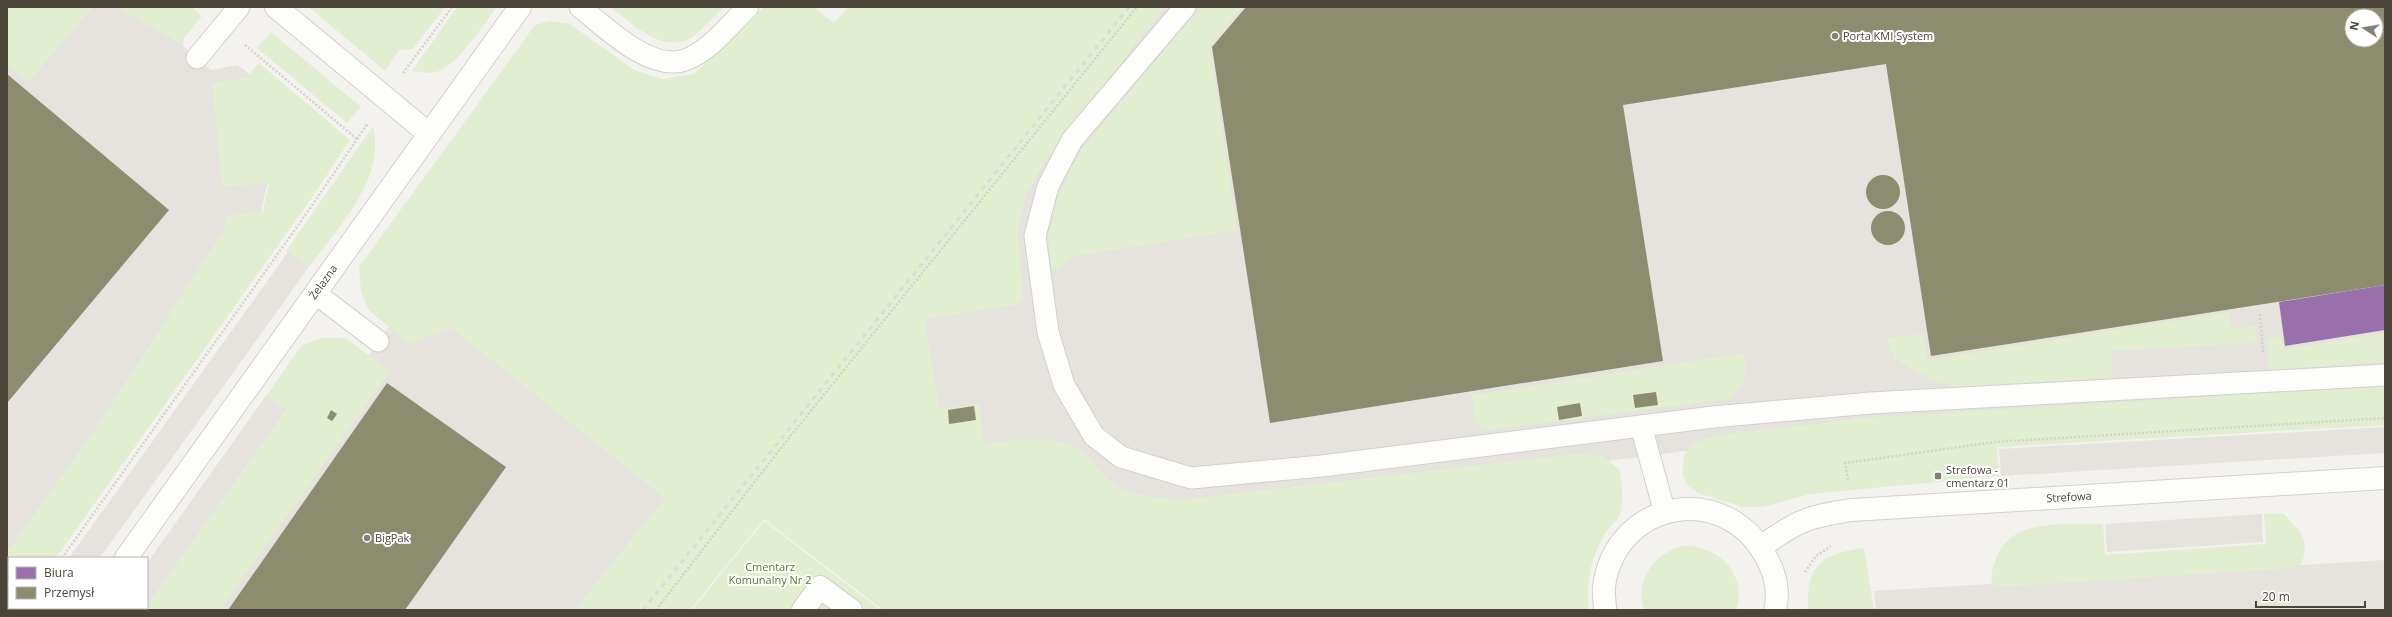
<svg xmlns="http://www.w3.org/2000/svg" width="2392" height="617" font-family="'Open Sans',sans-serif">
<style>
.industrial{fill:#e6e2de;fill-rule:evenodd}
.green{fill:#e1eecf}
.parking{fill:#e6e3df}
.offices{fill:#9970ab}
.industry{fill:#8c8c6e;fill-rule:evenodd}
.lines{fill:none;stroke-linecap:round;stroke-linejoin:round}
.service-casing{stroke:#d2d0cb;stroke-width:23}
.pedestrian-casing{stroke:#d2d0cb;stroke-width:24}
.minor-casing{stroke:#d2d0cb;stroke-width:24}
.tertiary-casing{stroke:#d2d0cb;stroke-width:24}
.path{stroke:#d3d2cc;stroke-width:2.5;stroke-dasharray:2 2;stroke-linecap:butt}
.service{stroke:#fdfdfc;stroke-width:21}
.pedestrian{stroke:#fdfdfc;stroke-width:22}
.minor{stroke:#fdfdfc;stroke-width:22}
.tertiary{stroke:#fdfdfc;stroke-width:22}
.rail{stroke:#dbdbda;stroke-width:3;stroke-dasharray:5 5;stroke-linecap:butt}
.poi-dot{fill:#868178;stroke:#fff;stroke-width:1.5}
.labels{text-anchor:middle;stroke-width:4;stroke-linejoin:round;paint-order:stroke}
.poi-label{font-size:11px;fill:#4b4439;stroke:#fff;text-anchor:start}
.street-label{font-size:11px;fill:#4b4439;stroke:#fff}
.park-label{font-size:11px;fill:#4a7f2a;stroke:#fff}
</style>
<rect width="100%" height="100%" fill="#f4f2ee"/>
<g class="industrial">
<path d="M 7,7 L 171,7 L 185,18 L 183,46 L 211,70 L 238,65 L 285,103 L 258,226 L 9,558 L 7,576 Z"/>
<path d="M 1161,7 L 2385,7 L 2385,404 L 1717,447 L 1326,497 L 1140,513 L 848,394 ZM 2352,16 L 2376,16 L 2376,40 L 2352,40 Z"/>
<path d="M 480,300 L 705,484 L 603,610 L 189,610 L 389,327 Z"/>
<path d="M 2385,560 L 2385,610 L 1876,610 L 1874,591 Z"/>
</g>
<g class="green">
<path d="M 7,7 L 93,7 L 28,83 L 7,65 Z"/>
<path d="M 116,7 L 192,7 L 202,16 L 180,43 Z"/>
<path d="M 309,7 L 445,7 L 413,49 L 399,50 L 385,71 Z"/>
<path d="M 457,7 L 497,7 C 484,24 456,67 436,72 C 428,74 420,72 412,71 Z"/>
<path d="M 610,7 L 724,7 C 715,16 706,26 695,35 C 666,58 633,24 610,7 Z"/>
<path d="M 764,7 L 813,7 L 834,23 L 848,7 L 1165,7 L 1044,162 L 1025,196 L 1018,232 L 1023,300 L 1015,305 L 925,319 L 939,409 L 979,404 L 984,444 C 1014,440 1049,434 1077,448 C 1090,455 1098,471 1109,481 C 1127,496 1156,497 1179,500 L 1576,454 L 1602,456 L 1620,470 C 1622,485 1624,500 1619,516 C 1616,523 1608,528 1604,535 C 1590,559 1586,584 1589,610 L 883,610 L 764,519 L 690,610 L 574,610 L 665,498 L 451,328 L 409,344 L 369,310 L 361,292 L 359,267 L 535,25 L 550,21 L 570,24 L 634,70 L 662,79 L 694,74 Z"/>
<path d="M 1200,7 L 1243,7 L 1210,46 L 1237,230 L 1076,256 L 1052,272 L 1048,238 L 1059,193 L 1081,150 Z"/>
<path d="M 271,32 L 361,107 L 347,123 L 257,48 Z"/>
<path d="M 259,63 L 350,140 L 311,199 L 56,558 L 9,558 L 9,608 L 20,608 L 19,610 L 7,610 L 7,552 L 96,428 L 224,230 L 227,216 L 263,211 L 269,183 L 222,187 L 212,83 L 246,78 Z"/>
<path d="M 373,126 C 386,180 338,227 309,267 L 286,251 Z"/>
<path d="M 2229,312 L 2230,329 L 2255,326 L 2257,343 L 2112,351 L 2113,378 L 1952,387 L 1919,373 L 1895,359 L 1886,338 L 1923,334 L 1927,360 Z"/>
<path d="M 2385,333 L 2385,362 L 2269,370 L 2267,339 L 2281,336 L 2284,349 Z"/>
<path d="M 323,338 L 346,338 L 390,371 L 220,610 L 144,610 L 287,409 L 266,396 L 302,345 Z"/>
<path d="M 1744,353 C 1747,377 1747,383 1728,399 L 1489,430 L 1480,427 L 1475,419 L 1472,395 Z"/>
<path d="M 2385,386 L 2385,425 L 1997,447 L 1999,476 L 1810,494 L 1762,507 L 1743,507 L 1698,493 L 1687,485 L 1682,473 L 1684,456 L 1692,444 L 1707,438 L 1735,433 L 1874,417 Z"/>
<path d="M 2283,513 C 2298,528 2312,542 2301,564 L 2292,568 L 2000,587 L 1992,583 C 1990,574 1993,568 1996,559 C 2010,517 2067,525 2103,524 L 2105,555 L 2266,544 L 2264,514 Z"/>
<path d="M 764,521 L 880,610 L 692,610 Z"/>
<path d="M 1683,546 C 1718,545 1748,574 1736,610 L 1644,610 C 1634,579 1654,554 1683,546 Z"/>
<path d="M 1864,548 L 1874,610 L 1807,610 C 1809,601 1807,591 1810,582 C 1815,556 1842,551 1864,548 Z"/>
</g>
<g class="parking">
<path d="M 288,252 L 309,267 L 100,558 L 69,558 Z"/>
<path d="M 2257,343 L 2259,370 L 2113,378 L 2112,351 Z"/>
<path d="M 1250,363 L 1253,384 L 1171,396 L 1168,376 Z"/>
<path d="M 266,396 L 287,409 L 147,606 L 147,563 Z"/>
<path d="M 1257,401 L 1261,422 L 1178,436 L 1174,415 Z"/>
<path d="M 1473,406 L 1476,433 L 1339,448 L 1336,421 Z"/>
<path d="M 2385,427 L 2385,453 L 2001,476 L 1999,449 Z"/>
<path d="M 2262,514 L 2263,542 L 2107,552 L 2105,524 Z"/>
<path d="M 2276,572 L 2278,596 L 2094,609 L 2092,585 Z"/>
</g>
<path class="offices" d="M 2385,285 L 2385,330 L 2285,346 L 2279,302 Z"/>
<g class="industry">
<path d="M 1246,7 L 2385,7 L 2385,285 L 1931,356 L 1886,64 L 1623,105 L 1663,361 L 1270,423 L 1212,47 ZM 2352,16 L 2376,16 L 2376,40 L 2352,40 Z"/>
<path d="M 7,74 L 169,210 L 7,403 Z"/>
<circle cx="1883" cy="192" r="17"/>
<circle cx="1888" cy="228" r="17"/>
<path d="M 387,383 L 506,467 L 405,610 L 228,610 Z"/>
<path d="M 1656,392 L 1658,405 L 1635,408 L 1633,395 Z"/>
<path d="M 1580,403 L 1582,416 L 1559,420 L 1557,407 Z"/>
<path d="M 974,406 L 976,420 L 949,424 L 948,410 Z"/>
<path d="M 331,410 L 337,414 L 332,421 L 327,418 Z"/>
</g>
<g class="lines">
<g class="service-casing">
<g id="service">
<path d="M 580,7 C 605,27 650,72 685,60 C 709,52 730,24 748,7"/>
<path d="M 1185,7 L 1072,140 L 1048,186 L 1035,236 L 1048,332 L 1064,385 L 1094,436 L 1121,457 L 1191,478 L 1322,466 L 1713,417 L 1871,403 L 2385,375"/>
<path d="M 197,58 L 239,7"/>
<path d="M 315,293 L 378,341"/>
<path d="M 1641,426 L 1665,513"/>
</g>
</g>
<g class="pedestrian-casing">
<path id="pedestrian" d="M 803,610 L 820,587 L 851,610"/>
</g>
<g class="minor-casing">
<path id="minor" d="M 276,7 L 429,134"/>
</g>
<g class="tertiary-casing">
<g id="tertiary">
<path d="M 1762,546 C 1797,521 1809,516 1852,510 L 2385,478"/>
<path d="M 126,558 L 520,7"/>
<path d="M 89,610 L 91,608"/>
<path d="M 1605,610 C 1605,602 1603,593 1604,586 C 1617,497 1731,480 1769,563 C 1776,576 1779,595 1775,610"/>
</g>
</g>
<g class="path">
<path d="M 245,45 L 357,139"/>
<path d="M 403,73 L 452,7"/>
<path d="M 2260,314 L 2263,352"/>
<path d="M 1848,480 L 1845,463 L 1995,442 L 2385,418"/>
<path d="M 62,558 L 311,207 L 368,123"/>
<path d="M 1805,572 L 1816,556 L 1831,546"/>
<path d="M 25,610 L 26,608"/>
<path d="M 656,610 L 781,448 L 1137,7"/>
</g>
<use href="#service" class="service"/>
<use href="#pedestrian" class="pedestrian"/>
<use href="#minor" class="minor"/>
<use href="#tertiary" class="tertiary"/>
<path class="rail" d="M 643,610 L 1129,7"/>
</g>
<g class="poi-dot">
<circle cx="1835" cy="36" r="4"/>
<rect x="1934" y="472" width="8" height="8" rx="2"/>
<circle cx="367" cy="538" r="4"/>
</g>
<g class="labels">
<g class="poi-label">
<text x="1843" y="40">Porta KMI System</text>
<text x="1946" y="474">Strefowa -<tspan x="1946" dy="13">cmentarz 01</tspan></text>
<text x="375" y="542">BigPak</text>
</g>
<g class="street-label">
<text transform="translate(323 282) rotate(-54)" y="4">Żelazna</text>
<text transform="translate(2069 497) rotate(-3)" y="4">Strefowa</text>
</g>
<g class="park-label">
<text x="770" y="571">Cmentarz<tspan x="770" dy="13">Komunalny Nr 2</tspan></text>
</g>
</g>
<rect width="2392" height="617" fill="none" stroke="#4b4439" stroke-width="16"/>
<rect x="8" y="557" width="140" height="52" fill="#ffffff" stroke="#b7b4b0"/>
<rect x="16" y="567" width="20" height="12" fill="#9970ab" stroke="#b7b4b0"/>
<text x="44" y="577" font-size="12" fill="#4b4439">Biura</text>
<rect x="16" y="587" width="20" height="12" fill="#8c8c6e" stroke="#b7b4b0"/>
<text x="44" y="597" font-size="12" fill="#4b4439">Przemysł</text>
<g transform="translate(2364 28) rotate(282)"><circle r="19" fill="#ffffff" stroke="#b7b4b0"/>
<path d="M0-3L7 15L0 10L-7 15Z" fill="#868178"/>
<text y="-6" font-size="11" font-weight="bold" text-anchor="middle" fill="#4b4439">N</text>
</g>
<path d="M2256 601v6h109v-6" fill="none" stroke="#4b4439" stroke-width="2"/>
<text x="2262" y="601" font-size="12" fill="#4b4439" stroke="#ffffff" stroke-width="3" paint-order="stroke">20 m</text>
</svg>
